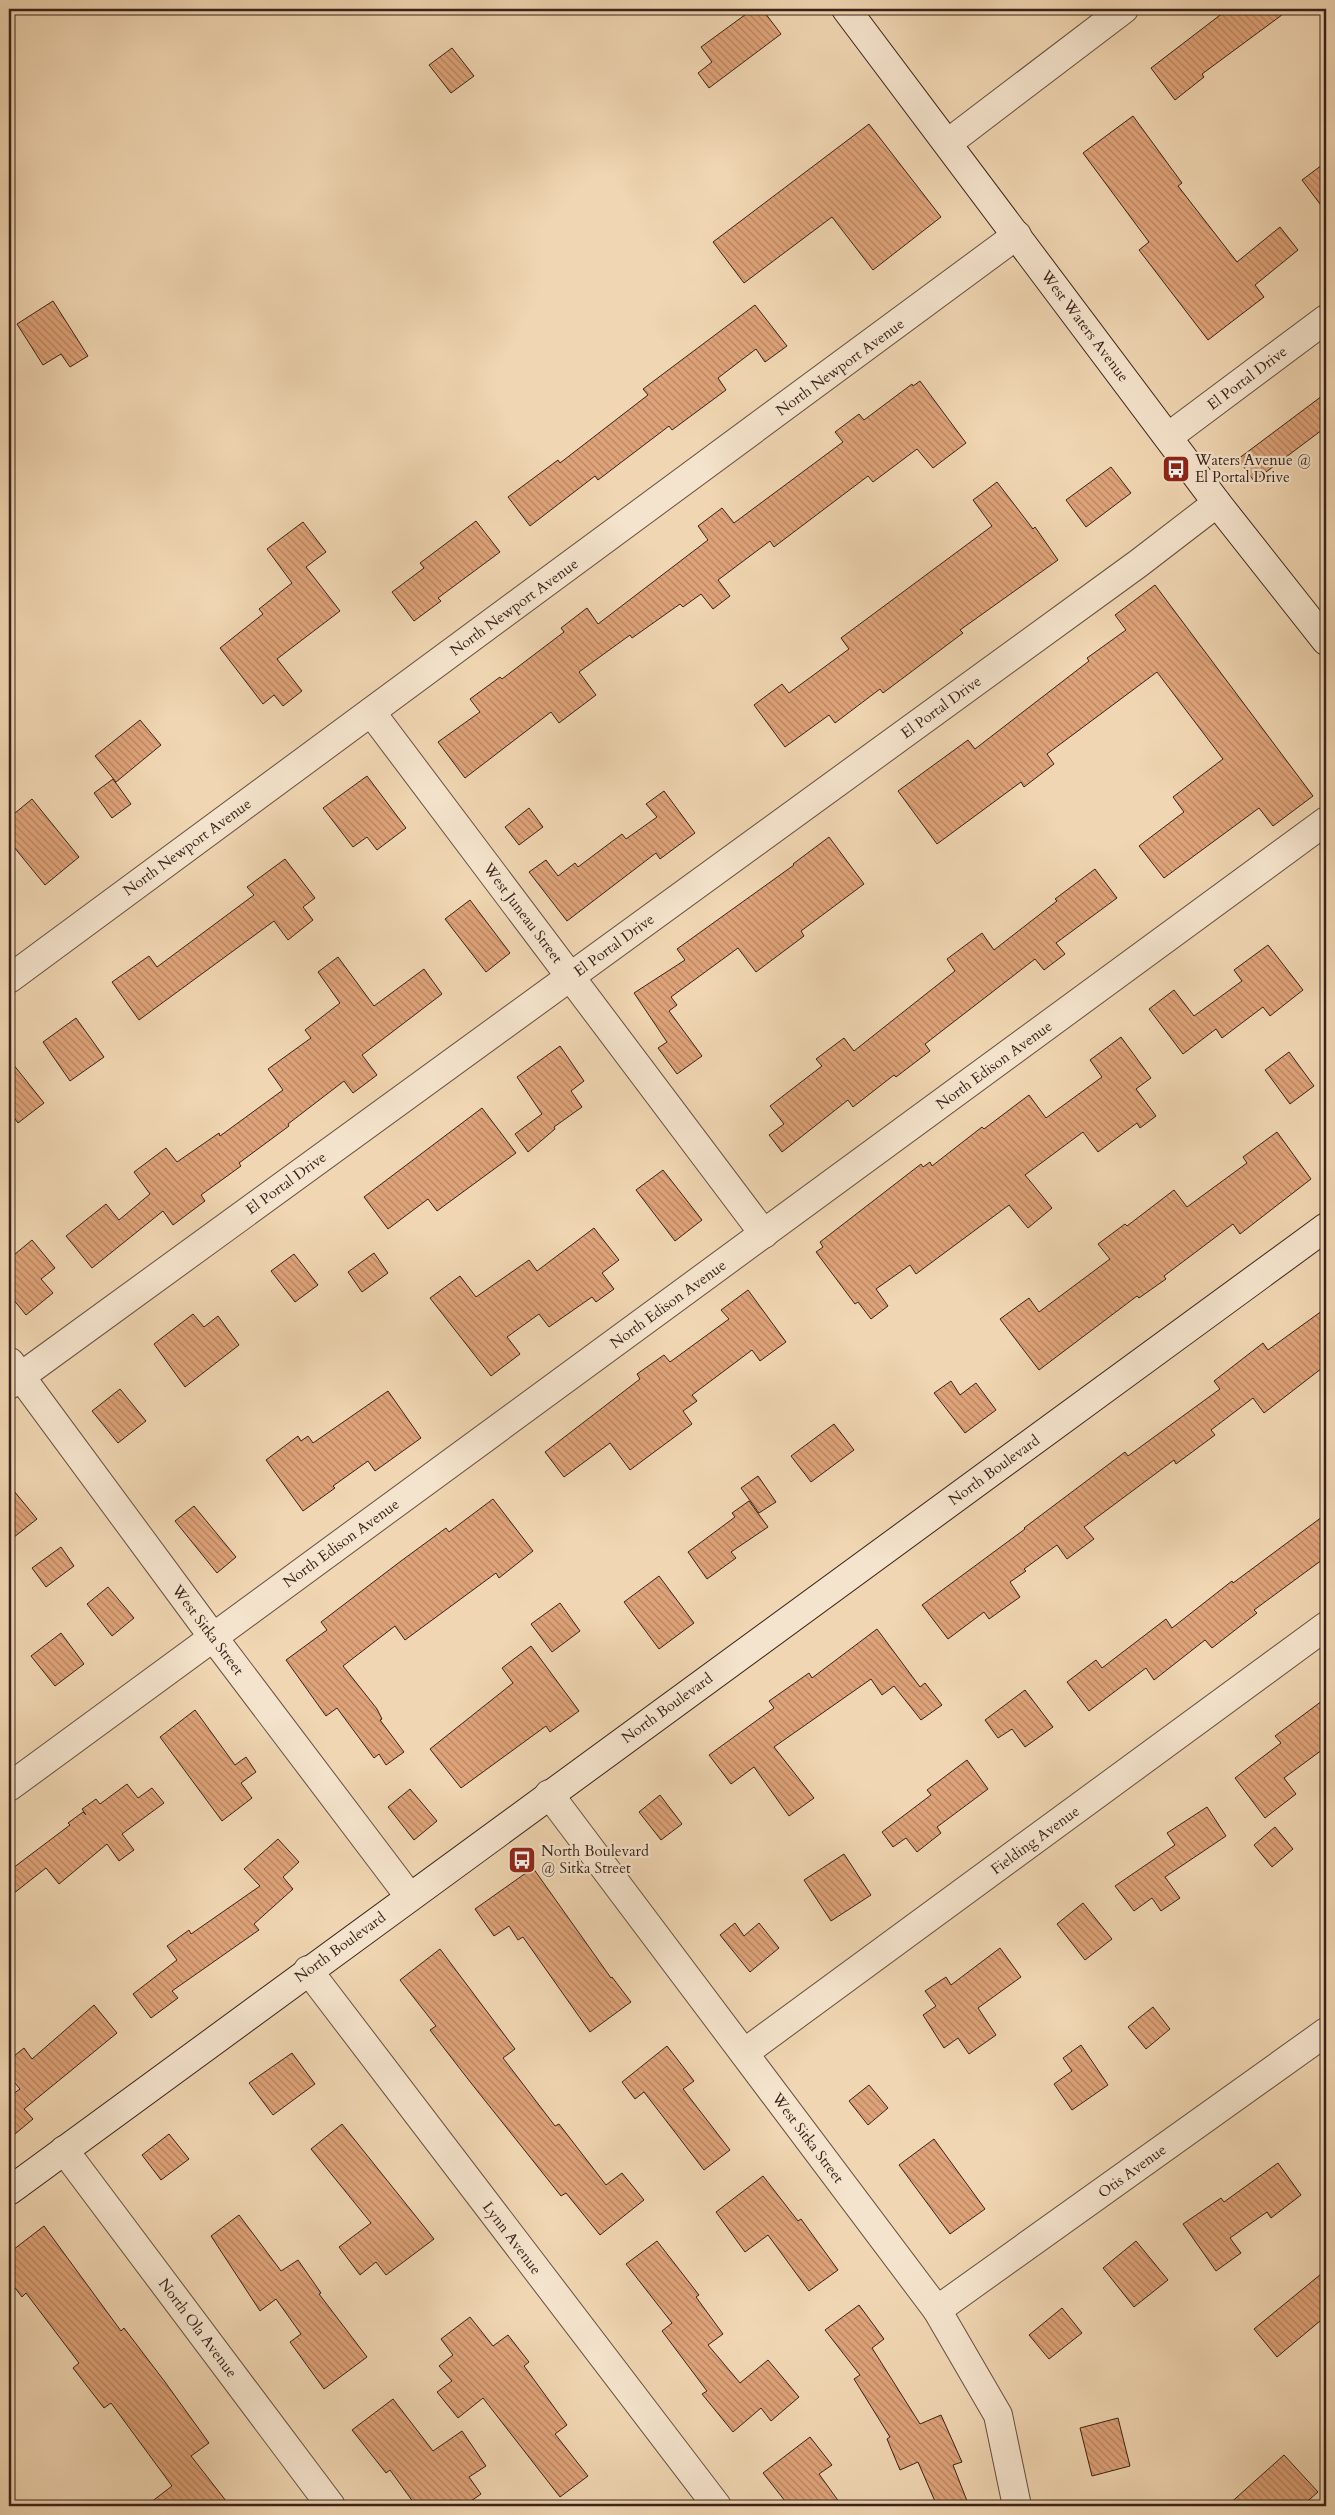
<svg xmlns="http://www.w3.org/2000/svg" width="1335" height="2515" font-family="Cardo,serif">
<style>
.building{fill:url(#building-back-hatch);stroke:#3a221a}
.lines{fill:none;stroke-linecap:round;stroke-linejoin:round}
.street-casing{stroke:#684f40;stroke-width:30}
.secondary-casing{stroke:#3a221a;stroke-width:30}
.street{stroke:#f5e4cd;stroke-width:28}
.secondary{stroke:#f5e4cd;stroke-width:28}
.labels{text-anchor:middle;stroke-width:4.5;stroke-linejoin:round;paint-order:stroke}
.street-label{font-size:15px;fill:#3a221a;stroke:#f5e4cd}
.poi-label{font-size:15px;fill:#3a221a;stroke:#f5e4cd;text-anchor:start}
</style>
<defs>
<pattern id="building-back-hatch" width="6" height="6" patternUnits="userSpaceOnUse" patternTransform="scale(1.25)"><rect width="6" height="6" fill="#dfa379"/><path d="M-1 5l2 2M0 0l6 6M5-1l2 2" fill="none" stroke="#b68462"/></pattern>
</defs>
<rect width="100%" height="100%" fill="#f0d6b2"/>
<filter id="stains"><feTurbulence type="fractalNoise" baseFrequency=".004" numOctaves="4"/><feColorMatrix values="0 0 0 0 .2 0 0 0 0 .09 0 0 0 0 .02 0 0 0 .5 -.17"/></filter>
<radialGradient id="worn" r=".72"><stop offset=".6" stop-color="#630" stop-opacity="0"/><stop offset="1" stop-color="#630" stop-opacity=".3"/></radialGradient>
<g class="building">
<path d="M 753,9 L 762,9 L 781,34 L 709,88 L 698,73 L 712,62 L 701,47 Z"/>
<path d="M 1228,9 L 1290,9 L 1202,74 L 1204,77 L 1175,100 L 1151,68 Z"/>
<path d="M 452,48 L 474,76 L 451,93 L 429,65 Z"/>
<path d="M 1133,116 L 1182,183 L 1178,186 L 1237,262 L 1280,227 L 1298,250 L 1255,285 L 1264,297 L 1208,340 L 1139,250 L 1149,242 L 1083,153 Z"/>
<path d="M 869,124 L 941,217 L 873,270 L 832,217 L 744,283 L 713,242 Z"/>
<path d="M 1326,162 L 1326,212 L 1302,180 Z"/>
<path d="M 53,301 L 88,356 L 70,367 L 61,354 L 43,365 L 17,324 Z"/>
<path d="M 755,305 L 787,346 L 765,362 L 756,349 L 718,378 L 726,390 L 672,430 L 669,426 L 598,480 L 595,476 L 530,526 L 508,497 L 558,460 L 560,463 L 648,395 L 643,389 Z"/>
<path d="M 920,381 L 966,443 L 933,468 L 917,449 L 873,482 L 868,476 L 774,547 L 770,541 L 718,580 L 730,596 L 713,609 L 701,594 L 683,607 L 680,604 L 632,638 L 630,635 L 579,672 L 596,695 L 559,723 L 551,712 L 465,778 L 438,742 L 480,712 L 470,699 L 500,677 L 502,679 L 564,632 L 561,628 L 587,608 L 598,624 L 708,540 L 698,526 L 722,508 L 734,523 L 843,442 L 835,432 L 859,414 L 864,420 L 912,384 L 913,386 Z"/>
<path d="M 1326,393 L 1326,427 L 1254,481 L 1238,459 Z"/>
<path d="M 1111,467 L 1131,493 L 1086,527 L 1066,500 Z"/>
<path d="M 997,482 L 1033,529 L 1035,527 L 1058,560 L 960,630 L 963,633 L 883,693 L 880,689 L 835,723 L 829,715 L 785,747 L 754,705 L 782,684 L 789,693 L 849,649 L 841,638 L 992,526 L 973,500 Z"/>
<path d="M 476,521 L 500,552 L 438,598 L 441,601 L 414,621 L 392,592 L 424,568 L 420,563 Z"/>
<path d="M 303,522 L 326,552 L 306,567 L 340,611 L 277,659 L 302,691 L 283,706 L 274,695 L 263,704 L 220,648 L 263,614 L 259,609 L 292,583 L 267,549 Z"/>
<path d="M 1155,585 L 1313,796 L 1273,826 L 1259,808 L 1164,878 L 1139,846 L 1184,812 L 1173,797 L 1223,759 L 1157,672 L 1047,754 L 1054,764 L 1024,787 L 1021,782 L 937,844 L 898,791 L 968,740 L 975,749 L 1089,661 L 1087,658 L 1126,630 L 1115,615 Z"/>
<path d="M 140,720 L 161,745 L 116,782 L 95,756 Z"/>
<path d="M 367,776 L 406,828 L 377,850 L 367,837 L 353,847 L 323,808 Z"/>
<path d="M 113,779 L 131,804 L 112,818 L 94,793 Z"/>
<path d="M 664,791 L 695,833 L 660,859 L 656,853 L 567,921 L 529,872 L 546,860 L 558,876 L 575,863 L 578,867 L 622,834 L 626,839 L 657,817 L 646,804 Z"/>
<path d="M 32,799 L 79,857 L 45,885 L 9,841 L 9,818 Z"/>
<path d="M 529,808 L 543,827 L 519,845 L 505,827 Z"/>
<path d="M 829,837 L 864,884 L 801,931 L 804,936 L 756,972 L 738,948 L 671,997 L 677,1005 L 669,1011 L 702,1056 L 677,1074 L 658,1048 L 667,1042 L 634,993 L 685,960 L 677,949 L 794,865 L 793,864 Z"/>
<path d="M 285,859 L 315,898 L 303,907 L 313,920 L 288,940 L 274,921 L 139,1020 L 112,982 L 149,956 L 157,967 L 254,895 L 247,887 Z"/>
<path d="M 1095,869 L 1117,898 L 1056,943 L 1065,954 L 1044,970 L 1035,959 L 925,1044 L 930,1051 L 896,1077 L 894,1075 L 853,1107 L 848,1100 L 782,1152 L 769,1135 L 784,1124 L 770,1106 L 822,1066 L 816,1059 L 844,1038 L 854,1051 L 955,971 L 947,959 L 982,933 L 994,950 L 1057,901 L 1055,899 Z"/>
<path d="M 470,900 L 510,953 L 486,972 L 445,919 Z"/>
<path d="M 1268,945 L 1303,990 L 1270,1016 L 1263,1007 L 1222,1038 L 1216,1029 L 1183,1054 L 1149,1009 L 1174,990 L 1194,1016 L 1242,981 L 1234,970 Z"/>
<path d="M 338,957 L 374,1006 L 424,969 L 442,994 L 362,1055 L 377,1075 L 353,1093 L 344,1081 L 288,1124 L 289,1126 L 239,1163 L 241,1166 L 201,1195 L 205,1201 L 173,1225 L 163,1211 L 92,1268 L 66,1236 L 106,1204 L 119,1220 L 150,1194 L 134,1172 L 166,1148 L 177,1162 L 219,1133 L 220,1136 L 283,1090 L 268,1069 L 311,1038 L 305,1030 L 340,1003 L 318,972 Z"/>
<path d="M 76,1018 L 104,1057 L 70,1081 L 43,1042 Z"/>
<path d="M 1121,1037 L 1151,1078 L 1136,1089 L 1156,1116 L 1140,1128 L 1137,1123 L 1098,1152 L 1083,1132 L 1025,1175 L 1052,1208 L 1028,1228 L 1009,1205 L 916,1274 L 910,1265 L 876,1289 L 888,1306 L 871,1319 L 858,1302 L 855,1304 L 816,1252 L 823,1247 L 820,1242 L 921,1164 L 923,1167 L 930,1162 L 932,1166 L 982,1127 L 984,1129 L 1029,1095 L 1046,1118 L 1102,1077 L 1090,1060 Z"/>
<path d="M 560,1046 L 584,1081 L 571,1091 L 582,1107 L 554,1127 L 555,1129 L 528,1152 L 515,1134 L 542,1114 L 517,1077 Z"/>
<path d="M 1289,1052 L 1314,1086 L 1290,1104 L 1265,1070 Z"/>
<path d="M 9,1059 L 44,1103 L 18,1123 L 9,1111 Z"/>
<path d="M 482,1108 L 516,1153 L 437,1211 L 428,1199 L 388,1229 L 364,1197 Z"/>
<path d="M 1277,1132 L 1311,1179 L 1240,1234 L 1233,1224 L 1164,1276 L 1166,1279 L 1139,1298 L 1137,1296 L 1039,1370 L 1000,1319 L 1029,1298 L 1039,1312 L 1110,1259 L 1098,1244 L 1125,1224 L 1127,1226 L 1174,1190 L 1187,1207 L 1247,1163 L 1243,1157 Z"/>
<path d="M 663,1170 L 702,1220 L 675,1241 L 636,1190 Z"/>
<path d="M 594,1228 L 619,1260 L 602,1273 L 614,1289 L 596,1302 L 592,1297 L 549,1327 L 539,1314 L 507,1337 L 520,1354 L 491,1376 L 430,1298 L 460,1276 L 476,1297 L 529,1260 L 537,1271 Z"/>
<path d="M 32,1240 L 55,1268 L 41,1279 L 53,1293 L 26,1315 L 9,1294 L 9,1259 Z"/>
<path d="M 374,1253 L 388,1273 L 362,1292 L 348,1272 Z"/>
<path d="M 294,1254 L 318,1285 L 295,1302 L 271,1271 Z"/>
<path d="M 748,1290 L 786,1342 L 760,1361 L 752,1350 L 692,1395 L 697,1401 L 683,1411 L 692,1424 L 630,1470 L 610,1443 L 564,1477 L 545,1452 L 640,1379 L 637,1374 L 664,1355 L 670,1362 L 729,1319 L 721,1310 Z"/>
<path d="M 1326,1308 L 1326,1365 L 1264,1413 L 1253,1398 L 1211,1430 L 1215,1435 L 1176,1464 L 1174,1460 L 1084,1527 L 1094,1539 L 1067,1559 L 1057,1545 L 1024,1569 L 1026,1571 L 1010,1582 L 1020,1597 L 989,1619 L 984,1612 L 948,1639 L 922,1605 L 1025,1529 L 1024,1528 L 1125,1452 L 1128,1456 L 1220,1389 L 1214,1381 L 1263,1343 L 1268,1350 Z"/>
<path d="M 193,1314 L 204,1327 L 218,1316 L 239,1345 L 185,1387 L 154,1344 Z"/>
<path d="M 951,1381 L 960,1395 L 976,1383 L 996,1410 L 965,1433 L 934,1393 Z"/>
<path d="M 120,1389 L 146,1421 L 118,1443 L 92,1411 Z"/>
<path d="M 388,1391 L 421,1438 L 375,1471 L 368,1461 L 333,1486 L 335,1488 L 303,1511 L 266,1460 L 298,1436 L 301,1441 L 308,1436 L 313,1443 Z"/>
<path d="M 834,1424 L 854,1450 L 811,1482 L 791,1456 Z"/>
<path d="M 758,1476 L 776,1502 L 759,1513 L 741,1488 Z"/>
<path d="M 9,1485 L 37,1519 L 9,1541 Z"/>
<path d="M 493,1499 L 533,1551 L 499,1578 L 496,1573 L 405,1640 L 395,1626 L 343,1666 L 377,1709 L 382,1719 L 380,1720 L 404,1752 L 386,1765 L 379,1754 L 374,1758 L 337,1708 L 326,1716 L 286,1660 L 327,1630 L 321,1622 L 401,1561 L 446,1528 L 449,1532 Z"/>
<path d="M 749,1501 L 768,1527 L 731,1552 L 736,1558 L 707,1579 L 688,1552 L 735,1517 L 732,1513 Z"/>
<path d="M 194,1506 L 236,1557 L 217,1573 L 175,1521 Z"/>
<path d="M 1326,1514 L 1326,1557 L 1254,1610 L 1257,1613 L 1212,1648 L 1205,1640 L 1154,1680 L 1146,1668 L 1089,1711 L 1067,1682 L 1096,1660 L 1102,1668 L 1166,1619 L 1172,1628 L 1232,1581 L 1233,1583 Z"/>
<path d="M 61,1547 L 74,1566 L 46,1587 L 32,1568 Z"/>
<path d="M 659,1576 L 694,1623 L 659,1649 L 624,1602 Z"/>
<path d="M 108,1587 L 134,1618 L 112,1636 L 87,1604 Z"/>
<path d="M 560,1603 L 580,1631 L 552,1652 L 531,1624 Z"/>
<path d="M 877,1629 L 920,1687 L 925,1683 L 942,1705 L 921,1720 L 894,1686 L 882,1695 L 871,1679 L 774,1747 L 814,1798 L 789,1816 L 754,1767 L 731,1784 L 709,1755 L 774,1708 L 769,1701 L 809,1673 L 812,1678 Z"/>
<path d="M 61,1633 L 84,1664 L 55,1686 L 31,1656 Z"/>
<path d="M 531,1646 L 579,1711 L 550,1732 L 546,1726 L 461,1788 L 430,1749 L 513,1683 L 502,1668 Z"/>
<path d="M 1025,1690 L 1053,1727 L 1025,1747 L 1012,1729 L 998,1738 L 985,1720 Z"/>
<path d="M 1326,1698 L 1326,1747 L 1284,1778 L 1296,1794 L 1265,1818 L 1235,1778 L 1281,1743 L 1275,1736 Z"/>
<path d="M 195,1710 L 235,1765 L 246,1757 L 256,1772 L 241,1783 L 252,1798 L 222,1821 L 160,1737 Z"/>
<path d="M 967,1760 L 988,1789 L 937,1827 L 941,1833 L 917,1852 L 906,1838 L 893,1847 L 882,1832 L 931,1795 L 927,1790 Z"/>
<path d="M 127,1784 L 138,1798 L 152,1788 L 164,1803 L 122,1834 L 134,1850 L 119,1861 L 107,1844 L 59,1884 L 46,1868 L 9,1897 L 9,1871 L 70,1825 L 68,1823 L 83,1812 L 86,1815 L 82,1809 L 96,1799 L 100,1804 Z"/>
<path d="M 410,1789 L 437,1821 L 414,1840 L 388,1807 Z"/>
<path d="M 660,1795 L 682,1824 L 661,1840 L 639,1812 Z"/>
<path d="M 1207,1807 L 1226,1836 L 1165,1877 L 1180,1898 L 1161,1911 L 1152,1898 L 1134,1911 L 1115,1886 L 1175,1845 L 1167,1833 Z"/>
<path d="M 1275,1827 L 1293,1849 L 1272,1867 L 1254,1845 Z"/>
<path d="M 278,1839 L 299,1862 L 283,1877 L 293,1889 L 254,1924 L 259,1930 L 172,1991 L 178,1998 L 151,2018 L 133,1994 L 177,1960 L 167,1946 L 189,1930 L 191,1934 L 260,1886 L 244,1869 Z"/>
<path d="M 844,1854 L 871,1895 L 831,1921 L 804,1880 Z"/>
<path d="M 533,1868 L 611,1978 L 612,1977 L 631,2002 L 590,2032 L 523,1937 L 518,1940 L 509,1926 L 494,1936 L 475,1909 Z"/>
<path d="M 1083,1903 L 1112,1939 L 1085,1960 L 1057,1924 Z"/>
<path d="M 735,1923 L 744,1936 L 759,1923 L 779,1948 L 750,1972 L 720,1935 Z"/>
<path d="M 1000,1948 L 1021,1977 L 978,2008 L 996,2035 L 969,2054 L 958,2038 L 944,2048 L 923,2015 L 936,2006 L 925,1991 L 946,1977 L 951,1985 Z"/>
<path d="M 440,1949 L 515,2049 L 503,2058 L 555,2126 L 559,2124 L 606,2185 L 622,2173 L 644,2200 L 600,2235 L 566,2193 L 561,2196 L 471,2083 L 430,2030 L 436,2026 L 400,1980 Z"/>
<path d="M 94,2005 L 117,2033 L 24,2109 L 33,2119 L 9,2139 L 9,2090 L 13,2094 L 20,2089 L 9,2076 L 9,2060 L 24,2048 L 32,2059 Z"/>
<path d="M 1153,2007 L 1170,2029 L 1146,2049 L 1128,2027 Z"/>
<path d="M 1081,2045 L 1108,2085 L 1072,2110 L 1054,2084 L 1072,2071 L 1063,2058 Z"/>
<path d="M 667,2046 L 694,2081 L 683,2089 L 730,2150 L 704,2170 L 644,2092 L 635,2099 L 622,2082 Z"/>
<path d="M 292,2053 L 315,2084 L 273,2115 L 249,2083 Z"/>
<path d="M 869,2085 L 888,2108 L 868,2125 L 849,2101 Z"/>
<path d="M 342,2124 L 434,2239 L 386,2275 L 376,2262 L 360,2275 L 339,2247 L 371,2223 L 311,2149 Z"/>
<path d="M 169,2134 L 189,2159 L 161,2180 L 142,2155 Z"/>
<path d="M 934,2139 L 985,2209 L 950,2234 L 899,2165 Z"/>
<path d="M 1278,2163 L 1301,2195 L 1271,2218 L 1267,2212 L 1230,2238 L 1241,2253 L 1216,2271 L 1183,2224 L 1221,2198 L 1224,2202 Z"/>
<path d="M 763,2176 L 798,2221 L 801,2219 L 838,2270 L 809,2291 L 768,2235 L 745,2252 L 716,2212 Z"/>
<path d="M 239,2215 L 281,2271 L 298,2260 L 321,2293 L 319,2294 L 367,2357 L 324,2389 L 290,2342 L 301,2334 L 276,2299 L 260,2311 L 211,2236 Z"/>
<path d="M 44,2226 L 121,2331 L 124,2328 L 165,2382 L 209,2443 L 191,2456 L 230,2506 L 146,2506 L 172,2486 L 111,2403 L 104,2408 L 73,2368 L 79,2363 L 26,2293 L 22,2297 L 9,2280 L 9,2253 Z"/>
<path d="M 657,2241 L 699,2295 L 696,2297 L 723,2334 L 708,2345 L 740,2383 L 768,2360 L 799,2397 L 771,2421 L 761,2408 L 733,2432 L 702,2394 L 707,2391 L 662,2331 L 672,2323 L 626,2264 Z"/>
<path d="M 1136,2241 L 1168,2280 L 1134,2307 L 1103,2268 Z"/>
<path d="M 1326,2270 L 1326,2316 L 1277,2357 L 1254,2329 Z"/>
<path d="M 859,2305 L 884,2339 L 872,2348 L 920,2424 L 941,2415 L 962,2462 L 953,2465 L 969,2506 L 937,2506 L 918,2462 L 900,2470 L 887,2439 L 890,2437 L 854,2379 L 860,2375 L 825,2330 Z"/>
<path d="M 1062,2308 L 1082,2333 L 1049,2359 L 1029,2335 Z"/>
<path d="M 470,2317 L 493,2346 L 508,2335 L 529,2362 L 524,2366 L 567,2425 L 555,2434 L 588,2476 L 560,2497 L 483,2398 L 458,2418 L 437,2392 L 452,2381 L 439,2366 L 453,2355 L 441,2339 Z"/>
<path d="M 393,2399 L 433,2451 L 462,2431 L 486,2466 L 469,2477 L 481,2494 L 464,2506 L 416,2506 L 390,2470 L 386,2473 L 352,2430 Z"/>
<path d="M 1118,2418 L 1130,2466 L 1092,2476 L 1080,2428 Z"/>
<path d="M 810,2437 L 832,2465 L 819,2474 L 842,2506 L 789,2506 L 763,2473 Z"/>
<path d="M 1284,2455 L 1318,2492 L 1302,2506 L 1227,2506 Z"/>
</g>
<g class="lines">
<g class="street-casing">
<g id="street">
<path d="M 948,143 L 1124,9"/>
<path d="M 1168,437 L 1326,319"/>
<path d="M 371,712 L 764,1234"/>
<path d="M 9,979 L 1017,235"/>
<path d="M 10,1362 L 213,1637 L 409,1896"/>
<path d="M 9,1385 L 1139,563 L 1217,503"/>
<path d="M 9,1787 L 1326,821"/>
<path d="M 549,1794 L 937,2310 L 998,2415 L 1017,2506"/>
<path d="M 308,1970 L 717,2506"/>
<path d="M 744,2053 L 1326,1626"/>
<path d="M 64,2150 L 331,2506"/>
<path d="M 937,2310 L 1326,2032"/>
</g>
</g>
<g class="secondary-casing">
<g id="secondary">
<path d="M 846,9 L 1217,503 L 1326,641"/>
<path d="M 9,2191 L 1326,1227"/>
</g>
</g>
<use href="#street" class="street"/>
<use href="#secondary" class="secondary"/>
</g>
<defs>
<g id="bus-square" transform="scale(1.4375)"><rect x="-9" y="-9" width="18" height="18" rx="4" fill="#8f2418" stroke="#f5e4cd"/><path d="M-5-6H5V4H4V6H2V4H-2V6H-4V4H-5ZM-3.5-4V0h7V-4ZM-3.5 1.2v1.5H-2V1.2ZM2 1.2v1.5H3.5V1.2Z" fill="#fff"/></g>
</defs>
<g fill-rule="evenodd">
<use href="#bus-square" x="1176" y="469"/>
<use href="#bus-square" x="522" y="1860"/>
</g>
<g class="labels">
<g class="street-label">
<text transform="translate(1085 326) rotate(53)" y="5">West Waters Avenue</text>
<text transform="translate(840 367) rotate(-36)" y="5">North Newport Avenue</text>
<text transform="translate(1247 378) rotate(-37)" y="5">El Portal Drive</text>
<text transform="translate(514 607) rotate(-36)" y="5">North Newport Avenue</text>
<text transform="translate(941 707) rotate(-36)" y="5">El Portal Drive</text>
<text transform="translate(187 847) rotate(-36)" y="5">North Newport Avenue</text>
<text transform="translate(523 913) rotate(53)" y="5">West Juneau Street</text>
<text transform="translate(614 945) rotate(-36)" y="5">El Portal Drive</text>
<text transform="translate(994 1065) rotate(-36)" y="5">North Edison Avenue</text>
<text transform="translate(286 1183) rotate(-36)" y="5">El Portal Drive</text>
<text transform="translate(668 1304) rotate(-36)" y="5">North Edison Avenue</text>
<text transform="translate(994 1470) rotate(-36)" y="5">North Boulevard</text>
<text transform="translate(341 1543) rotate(-36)" y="5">North Edison Avenue</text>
<text transform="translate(208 1630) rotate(53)" y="5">West Sitka Street</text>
<text transform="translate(667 1708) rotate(-36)" y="5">North Boulevard</text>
<text transform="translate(1035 1840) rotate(-36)" y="5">Fielding Avenue</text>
<text transform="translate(340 1947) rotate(-36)" y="5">North Boulevard</text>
<text transform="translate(808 2138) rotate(53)" y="5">West Sitka Street</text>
<text transform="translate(1132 2171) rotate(-36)" y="5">Otis Avenue</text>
<text transform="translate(512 2238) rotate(53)" y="5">Lynn Avenue</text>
<text transform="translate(198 2328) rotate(53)" y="5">North Ola Avenue</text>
</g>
<g class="poi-label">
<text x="1195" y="465">Waters Avenue @<tspan x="1195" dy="17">El Portal Drive</tspan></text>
<text x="541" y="1856">North Boulevard<tspan x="541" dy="17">@ Sitka Street</tspan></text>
</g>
</g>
<rect width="1335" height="2515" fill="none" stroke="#f0d6b2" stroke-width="30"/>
<rect x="10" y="10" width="1315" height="2495" fill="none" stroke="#3a221a" stroke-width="2.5"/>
<rect x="15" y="15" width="1305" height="2485" fill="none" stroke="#3a221a"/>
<rect width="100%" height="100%" filter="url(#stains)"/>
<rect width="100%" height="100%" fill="url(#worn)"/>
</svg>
